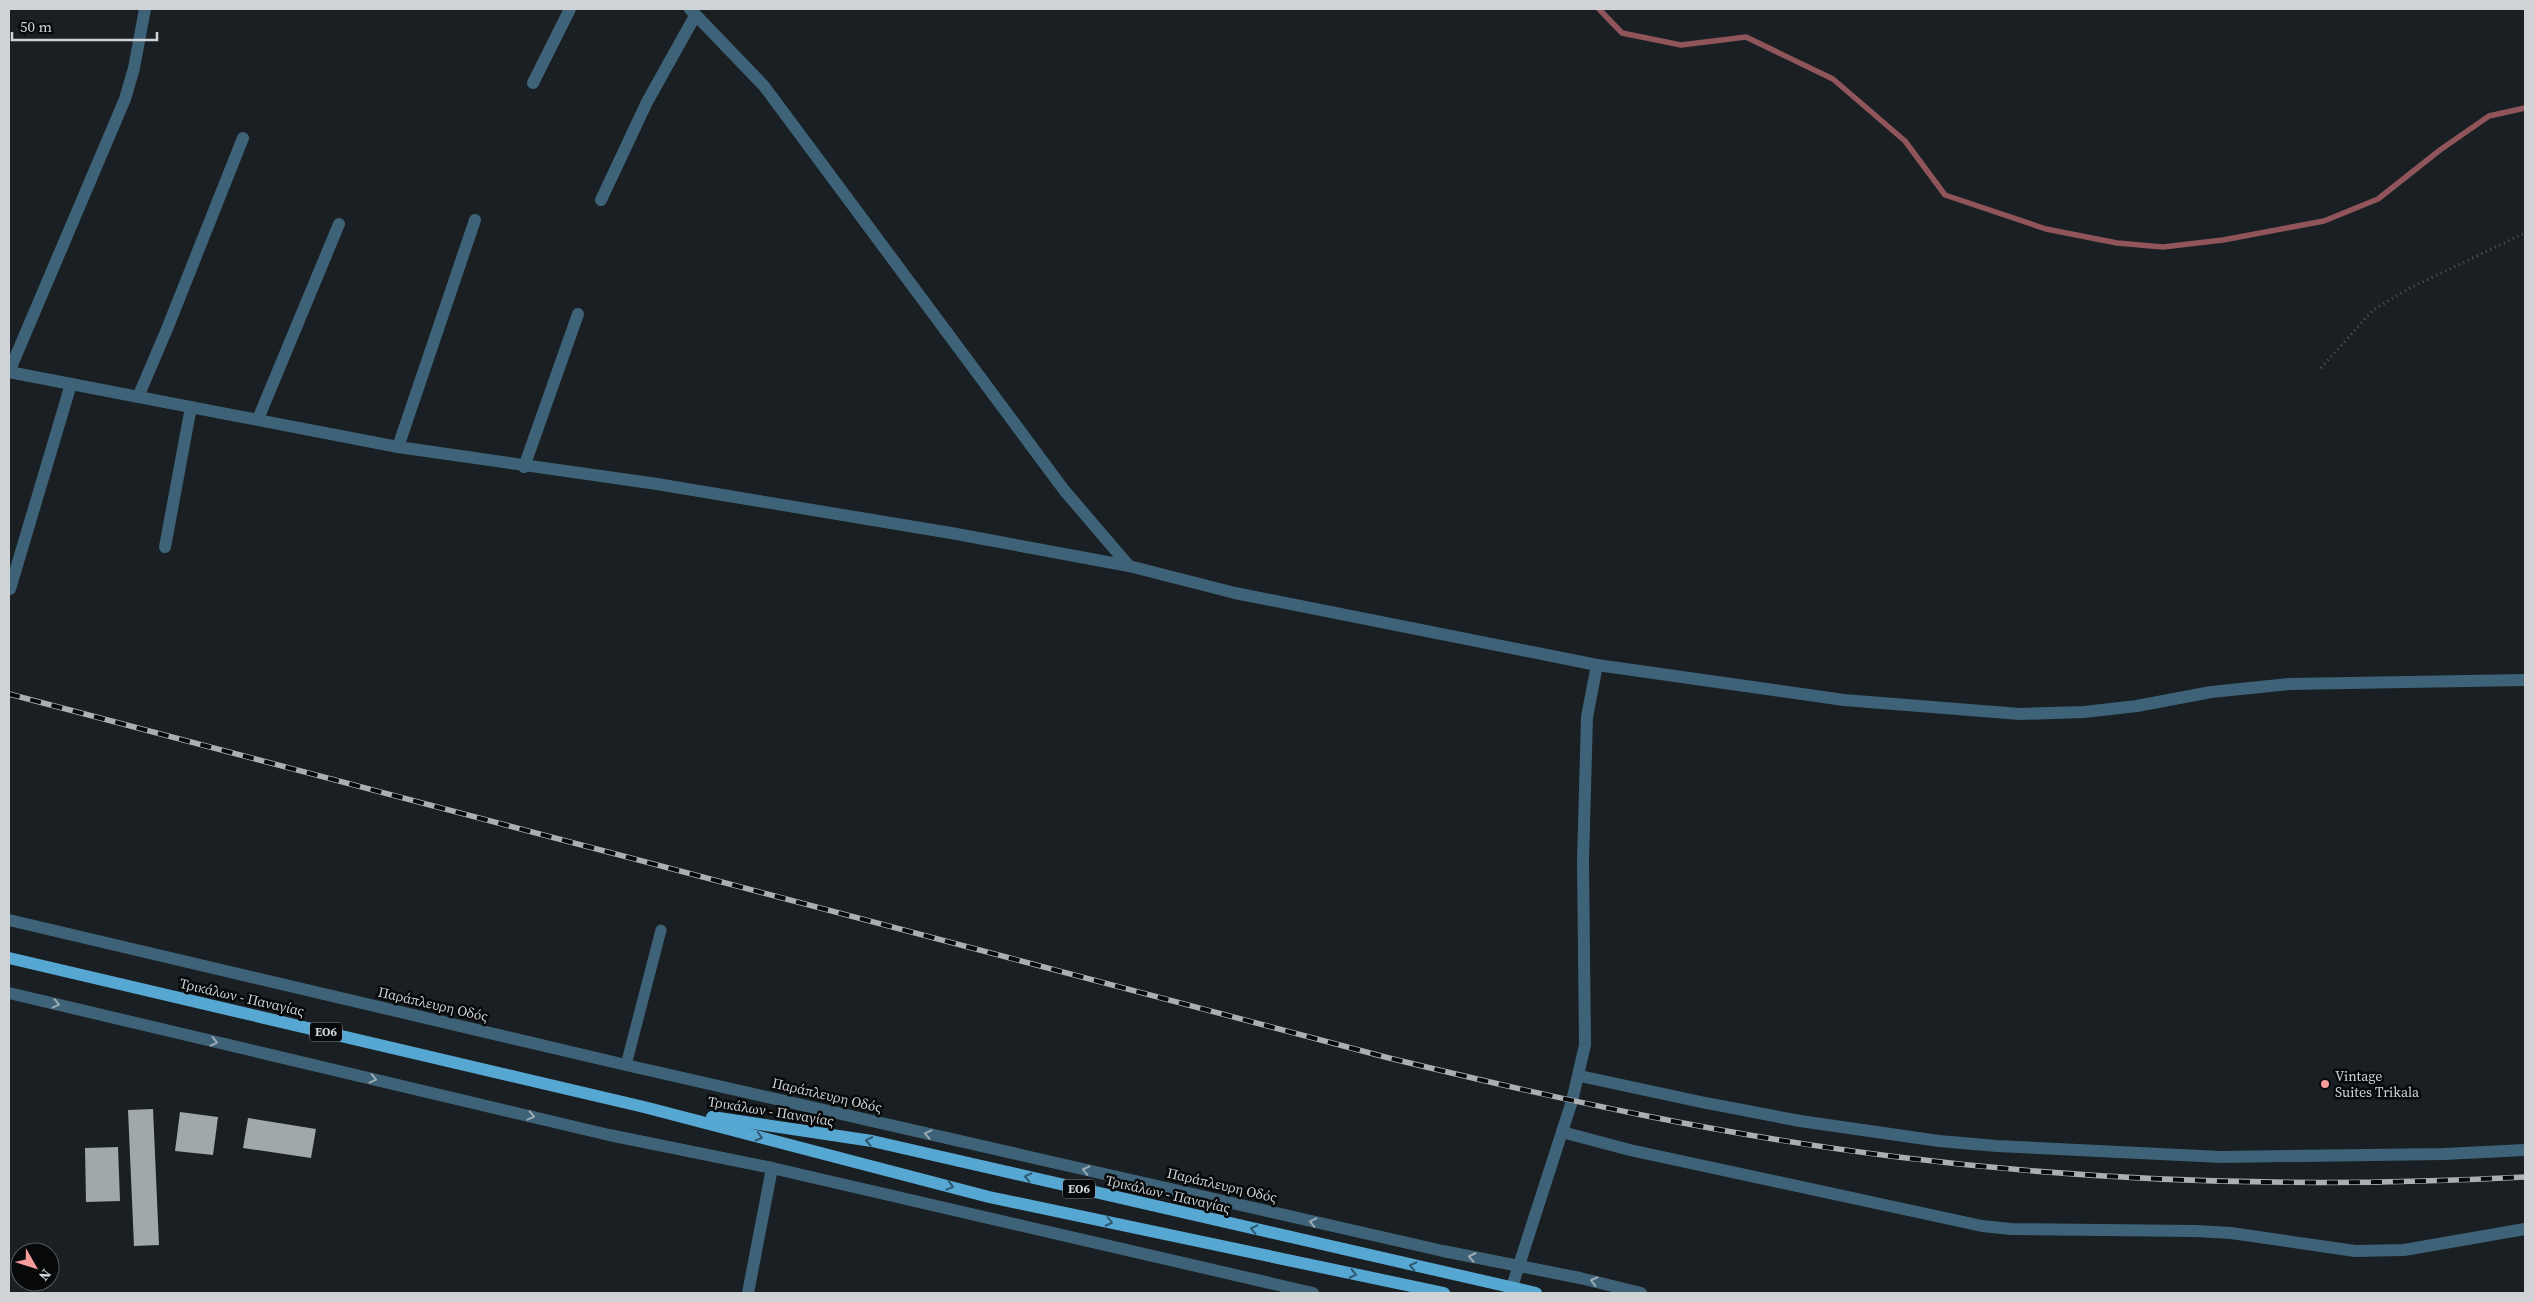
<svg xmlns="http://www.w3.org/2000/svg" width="2534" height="1302" font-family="'Source Serif 4',serif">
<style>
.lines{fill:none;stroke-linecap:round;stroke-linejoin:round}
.stream{stroke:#90555b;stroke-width:5.5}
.building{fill:#a0a8ac}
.path{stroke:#54595c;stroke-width:3;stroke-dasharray:1 4;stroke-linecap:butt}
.service{stroke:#3e6277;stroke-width:11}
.minor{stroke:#3e6277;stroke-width:12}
.tertiary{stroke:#3e6277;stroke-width:12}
.primary{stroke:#57a7d3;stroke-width:12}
.rail-casing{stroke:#abafb1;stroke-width:5.5}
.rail{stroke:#06080a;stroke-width:4;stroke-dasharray:11;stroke-linecap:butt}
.oneway{stroke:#9cabb4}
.oneway2{stroke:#2e586e}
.poi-dot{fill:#f59b9b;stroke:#06080a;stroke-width:2}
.labels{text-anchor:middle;stroke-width:5;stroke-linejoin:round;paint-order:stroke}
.shield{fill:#06080a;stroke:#939698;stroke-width:1}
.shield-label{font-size:12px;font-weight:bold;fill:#cfd3d5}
.street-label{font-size:14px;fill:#cfd3d5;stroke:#06080a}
.poi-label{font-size:14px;fill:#cfd3d5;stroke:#06080a;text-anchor:start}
</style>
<rect width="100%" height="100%" fill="#191f22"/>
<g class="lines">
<path class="stream" d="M 1599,9 L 1622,33 L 1681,45 L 1746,37 L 1833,79 L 1905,141 L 1945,195 L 2046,229 L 2117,243 L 2163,247 L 2223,240 L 2324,221 L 2378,199 L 2440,150 L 2489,116 L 2525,108"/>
</g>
<g class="building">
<path d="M 153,1109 L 159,1245 L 134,1246 L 128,1110 Z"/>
<path d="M 180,1112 L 218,1117 L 213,1155 L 175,1151 Z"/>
<path d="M 248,1118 L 316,1129 L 311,1158 L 243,1148 Z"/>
<path d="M 118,1147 L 120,1201 L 86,1202 L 85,1148 Z"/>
</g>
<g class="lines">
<path class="path" d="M 2321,368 L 2373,310 L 2410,288 L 2525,233"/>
<path class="service" d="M 626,1065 L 661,930"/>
<g class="minor">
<path d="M 690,9 L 764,86 L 1064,490 L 1129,566"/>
<path d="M 533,83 L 570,9"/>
<path d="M 601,200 L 647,102 L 695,16"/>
<path d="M 9,372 L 125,99 L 134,68 L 145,9"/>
<path d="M 138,397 L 167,329 L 243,138"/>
<path d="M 258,419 L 339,224"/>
<path d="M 398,447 L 475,220"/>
<path d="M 524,467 L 578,314"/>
<path d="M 165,547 L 191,407"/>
<path d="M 10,589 L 71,384"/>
<path d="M 1580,1076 L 1701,1102 L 1800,1121 L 1939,1141 L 1997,1146 L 2221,1157 L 2444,1154 L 2525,1150"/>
<path d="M 1562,1132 L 1630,1150 L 1982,1226 L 2011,1229 L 2195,1231 L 2231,1233 L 2355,1251 L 2404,1250 L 2525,1229"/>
<path d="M 748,1293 L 772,1168"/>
</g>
<g class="tertiary">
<path d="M 9,372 L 398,447 L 657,484 L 951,533 L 1129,566 L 1235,593 L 1597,665 L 1844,700 L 2020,714 L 2084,712 L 2137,706 L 2211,692 L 2289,684 L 2525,680"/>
<path d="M 9,920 L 626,1065 L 1443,1251 L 1580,1278 L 1641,1293"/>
<path d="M 9,993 L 609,1135 L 772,1168 L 1313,1293"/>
<path d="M 1510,1293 L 1572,1101 L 1585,1045 L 1583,861 L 1587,717 L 1597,665"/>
</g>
<g class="primary">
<path d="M 9,958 L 644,1107 L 989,1197 L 1444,1293"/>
<path d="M 712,1117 L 872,1141 L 1536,1293"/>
</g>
<g class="rail-casing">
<path id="rail" d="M 9,694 L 1389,1058 C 1557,1099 1726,1136 1898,1157 C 2106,1183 2316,1188 2525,1177"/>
</g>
<use href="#rail" class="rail"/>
</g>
<defs><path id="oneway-chevron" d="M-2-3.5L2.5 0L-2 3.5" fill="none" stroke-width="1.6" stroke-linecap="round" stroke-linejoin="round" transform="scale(1.25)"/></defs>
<g class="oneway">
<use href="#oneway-chevron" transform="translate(56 1004) rotate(13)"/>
<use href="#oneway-chevron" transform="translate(214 1042) rotate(13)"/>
<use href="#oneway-chevron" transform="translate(373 1079) rotate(13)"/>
<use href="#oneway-chevron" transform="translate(531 1116) rotate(13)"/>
<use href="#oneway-chevron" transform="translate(928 1134) rotate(-167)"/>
<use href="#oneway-chevron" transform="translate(1086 1170) rotate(-167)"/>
<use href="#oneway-chevron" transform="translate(1313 1222) rotate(-167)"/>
<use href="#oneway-chevron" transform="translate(1472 1257) rotate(-168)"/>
<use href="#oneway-chevron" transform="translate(1594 1281) rotate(-166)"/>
</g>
<g class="oneway2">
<use href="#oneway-chevron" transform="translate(759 1137) rotate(15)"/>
<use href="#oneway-chevron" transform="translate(869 1141) rotate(-170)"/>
<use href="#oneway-chevron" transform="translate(1028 1177) rotate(-167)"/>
<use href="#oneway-chevron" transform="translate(950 1186) rotate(15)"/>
<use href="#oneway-chevron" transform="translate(1109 1222) rotate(12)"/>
<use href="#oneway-chevron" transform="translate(1254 1229) rotate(-167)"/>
<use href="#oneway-chevron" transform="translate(1413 1266) rotate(-167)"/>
<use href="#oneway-chevron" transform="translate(1353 1274) rotate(12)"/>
</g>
<circle class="poi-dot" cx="2325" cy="1084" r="5"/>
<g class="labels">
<g class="shield">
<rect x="310" y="1022.5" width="32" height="19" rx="4"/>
<rect x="1063" y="1179.5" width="32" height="19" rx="4"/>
</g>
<g class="shield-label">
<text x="326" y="1036">ΕΟ6</text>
<text x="1079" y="1193">ΕΟ6</text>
</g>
<g class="street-label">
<text transform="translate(242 997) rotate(13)" y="5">Τρικάλων - Παναγίας</text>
<text transform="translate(433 1004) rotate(13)" y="5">Παράπλευρη Οδός</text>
<text transform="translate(827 1095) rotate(13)" y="5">Παράπλευρη Οδός</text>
<text transform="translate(771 1111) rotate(9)" y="5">Τρικάλων - Παναγίας</text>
<text transform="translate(1222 1185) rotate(13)" y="5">Παράπλευρη Οδός</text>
<text transform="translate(1168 1194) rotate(13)" y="5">Τρικάλων - Παναγίας</text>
</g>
<g class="poi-label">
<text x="2335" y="1081">Vintage<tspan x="2335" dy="16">Suites Trikala</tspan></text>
</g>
</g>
<rect width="2534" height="1302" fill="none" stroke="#cfd3d5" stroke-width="20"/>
<g transform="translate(35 1267) rotate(129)"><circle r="24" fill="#06080a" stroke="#56595b"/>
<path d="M0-4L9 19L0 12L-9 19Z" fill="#f59b9b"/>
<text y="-8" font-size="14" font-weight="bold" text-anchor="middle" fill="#cfd3d5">N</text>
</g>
<path d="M12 32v8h145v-8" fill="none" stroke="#cfd3d5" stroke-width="2.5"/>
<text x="20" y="32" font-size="15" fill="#cfd3d5" stroke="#06080a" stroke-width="4" paint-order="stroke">50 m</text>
</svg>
